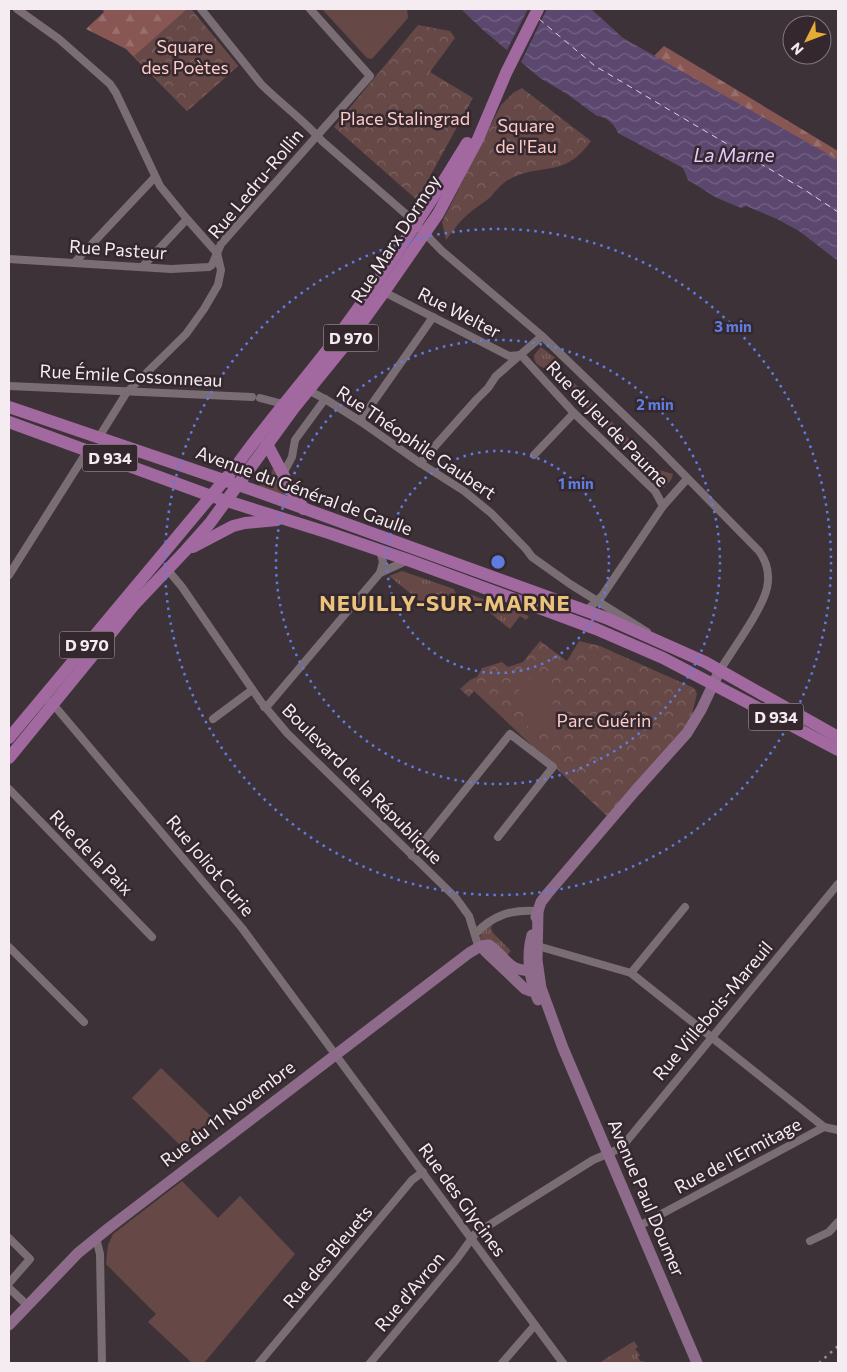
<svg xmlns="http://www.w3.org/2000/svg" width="847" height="1372" font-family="Commissioner,sans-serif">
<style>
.grass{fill:url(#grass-tufts)}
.forest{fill:url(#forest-firs)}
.park{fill:url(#park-crowns)}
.pitch{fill:#664846}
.water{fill:url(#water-waves)}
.pier{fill:#3e3239}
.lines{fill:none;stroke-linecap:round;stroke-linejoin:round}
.ferry{stroke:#e3c9fe;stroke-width:1;stroke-dasharray:6 5;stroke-linecap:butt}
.street{stroke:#7b6d74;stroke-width:8}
.secondary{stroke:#8e6b8a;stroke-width:11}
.primary{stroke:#a269a0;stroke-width:12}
.rail{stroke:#998f95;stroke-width:2.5;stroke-dasharray:2.5 5;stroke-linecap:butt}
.ring{fill:none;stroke:#5e7ddf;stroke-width:2.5;stroke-dasharray:2.5 5}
.labels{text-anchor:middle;stroke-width:5;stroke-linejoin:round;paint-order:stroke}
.shield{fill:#34282e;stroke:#bab1b6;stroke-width:1}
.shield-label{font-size:16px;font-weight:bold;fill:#f4ecf0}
.park-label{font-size:18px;fill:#fdcbc7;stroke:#34282e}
.street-label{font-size:18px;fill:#f4ecf0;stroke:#34282e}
.water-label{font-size:19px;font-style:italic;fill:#e3c9fe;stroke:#34282e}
.district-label{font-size:22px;font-weight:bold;letter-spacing:1px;fill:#ebc37c;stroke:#34282e}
.centre{fill:#5e7ddf;stroke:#34282e;stroke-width:2.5}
.ring-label{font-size:15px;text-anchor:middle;font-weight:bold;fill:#5e7ddf;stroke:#34282e;stroke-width:5;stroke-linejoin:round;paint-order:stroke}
</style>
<defs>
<pattern id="grass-tufts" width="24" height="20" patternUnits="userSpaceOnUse" patternTransform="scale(1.25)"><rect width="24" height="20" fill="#664846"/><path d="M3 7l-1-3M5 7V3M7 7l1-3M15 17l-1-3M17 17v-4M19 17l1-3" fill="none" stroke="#7c6361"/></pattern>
<pattern id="forest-firs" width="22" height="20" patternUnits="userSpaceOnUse" patternTransform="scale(1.25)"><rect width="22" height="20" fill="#885754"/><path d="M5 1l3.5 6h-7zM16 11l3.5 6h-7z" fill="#996f6d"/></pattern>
<pattern id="park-crowns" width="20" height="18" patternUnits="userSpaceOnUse" patternTransform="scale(1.25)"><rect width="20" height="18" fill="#664846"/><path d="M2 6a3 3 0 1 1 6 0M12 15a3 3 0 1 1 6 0" fill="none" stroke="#7c6361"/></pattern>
<pattern id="water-waves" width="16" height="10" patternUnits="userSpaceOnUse" patternTransform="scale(1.25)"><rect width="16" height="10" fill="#5c486f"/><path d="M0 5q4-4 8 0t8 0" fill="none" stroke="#746384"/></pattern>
</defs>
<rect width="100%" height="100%" fill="#3e3239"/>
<g class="grass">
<path d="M 541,347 L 558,360 L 556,368 L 571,380 L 566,385 C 562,381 558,376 554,373 C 546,366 534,369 534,355 Z"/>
<path d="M 573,382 L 603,413 L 597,419 L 567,388 Z"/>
<path d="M 605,415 L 636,446 L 631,452 L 599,421 Z"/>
<path d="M 638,448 L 659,470 L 673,474 L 672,478 L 664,488 L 658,488 L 661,480 L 633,453 Z"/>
<path d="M 273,468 L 291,498 L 259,487 L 261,482 L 270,478 Z"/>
<path d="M 402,571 L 454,589 L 456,594 L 422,603 L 389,576 Z"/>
<path d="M 469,594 L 529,616 L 526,620 L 520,616 L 510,629 L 474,600 L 468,606 L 465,596 Z"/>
<path d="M 493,923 L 491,928 L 493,933 L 511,951 L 506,956 L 480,939 L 481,932 Z"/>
<path d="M 634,1341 L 638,1347 L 635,1349 L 640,1355 L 638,1357 L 640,1361 L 654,1363 L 599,1363 Z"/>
</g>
<g class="forest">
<path d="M 102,9 L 191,9 L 238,66 L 187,111 L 126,49 L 86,29 L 104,12 Z"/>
<path d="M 664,46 L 838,151 L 838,160 L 654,56 Z"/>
</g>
<g class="park">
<path d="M 187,9 L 191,9 L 238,66 L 187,111 L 134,56 Z"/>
<path d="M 418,25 L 450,31 L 455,38 L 430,72 L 473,98 L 417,200 L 334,127 Z"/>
<path d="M 522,88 L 591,141 C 564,179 543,162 510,179 C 501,183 495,193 487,200 C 480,205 472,210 466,216 C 458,223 452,232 446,240 L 442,222 L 501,105 L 513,93 Z"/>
<path d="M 540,641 L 567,661 L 579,641 L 600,646 L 694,688 L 697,694 L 690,722 L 609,818 L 474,691 L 469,697 L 460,689 L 470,680 L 477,677 L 482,668 L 502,662 L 508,667 L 523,662 Z"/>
</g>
<g class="pitch">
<path d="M 322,9 L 407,9 L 408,18 L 372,59 L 367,58 Z"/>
<path d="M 546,675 L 558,728 L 530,735 L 517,682 Z"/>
<path d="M 161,1068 L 214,1119 L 184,1149 L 132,1098 Z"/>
<path d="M 182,1181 L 218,1218 L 240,1196 L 295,1254 L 204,1363 L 192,1363 L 148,1322 L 156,1314 L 106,1264 L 108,1245 L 113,1234 Z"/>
</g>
<path class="water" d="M 461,9 L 591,9 L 623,38 L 838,160 L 838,261 L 799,231 L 777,219 L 746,206 L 741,208 L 717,198 L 688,180 L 683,168 L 618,133 C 615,125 606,116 597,116 L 567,94 L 540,78 L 483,30 Z"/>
<path class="pier" d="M 528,9 L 547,9 L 520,64 L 506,52 Z"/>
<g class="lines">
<path class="ferry" d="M 539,19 L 595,66 L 805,190 L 838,212"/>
<g class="street">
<path d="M 17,9 L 59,39 L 110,84 L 116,93 L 160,186 L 187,219 L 217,253 L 221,270 L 218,285 L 204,309 L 186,334 L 127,392 L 99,437"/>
<path d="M 201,9 L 261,84 C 281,104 304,120 322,141 L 407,215 L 442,251 L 542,336 L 654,444 L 759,551 C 767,562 770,574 767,588 C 762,610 733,649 720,670"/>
<path d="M 9,259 L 171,269 L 209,267 L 212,265 L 221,244 L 370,76 L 310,9"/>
<path d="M 75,262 L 155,177"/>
<path d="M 142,267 L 187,219"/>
<path d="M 384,292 L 509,356 L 521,355"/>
<path d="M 521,355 L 574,413 L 655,491 L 663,506"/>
<path d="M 9,386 L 252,397"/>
<path d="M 306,389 L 325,399 L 360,421 L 420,463 L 464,491 L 491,513 L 526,549 L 532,557 L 570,584 L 647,632"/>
<path d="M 260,398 L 283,404"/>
<path d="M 360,421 L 433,317"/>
<path d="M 534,455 L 574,413"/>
<path d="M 420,463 L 476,400 L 488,388 L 496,376 L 542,336"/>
<path d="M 283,474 L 292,457 L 295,440 L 325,399"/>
<path d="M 167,569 L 182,587 L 261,702 L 287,733 L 456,898 L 469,916 L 477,942 L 481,946"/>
<path d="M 380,573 L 383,562 L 380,550"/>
<path d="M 9,575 L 88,450"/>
<path d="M 586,611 L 602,596 L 663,506 L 687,479"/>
<path d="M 49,702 L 58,710 L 242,928 L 563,1363"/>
<path d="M 264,707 L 269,704 L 380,573 L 408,560"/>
<path d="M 213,719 L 252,690"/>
<path d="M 9,789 L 152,937"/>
<path d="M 412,856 L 510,734 L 553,767 L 498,837"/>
<path d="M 475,934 C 493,915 512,909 538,911"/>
<path d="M 534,945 L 631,973 L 824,1127 L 838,1130"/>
<path d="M 9,947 L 84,1022"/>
<path d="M 631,973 L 685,907"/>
<path d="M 639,1226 L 824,1127"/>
<path d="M 9,1238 L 30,1259 L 9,1283"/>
<path d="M 96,1238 L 100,1254 L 102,1363"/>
<path d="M 810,1241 L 829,1232 L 838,1222"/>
<path d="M 9,1288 L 27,1305"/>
<path d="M 259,1363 L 412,1180 L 423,1172"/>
<path d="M 370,1363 L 457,1259 L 475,1234 L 593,1160 L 621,1148 L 838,884"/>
<path d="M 502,1363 L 535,1325"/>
</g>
<g class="secondary">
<path d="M 538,911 L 537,960 L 541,988 L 563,1048 L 697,1363"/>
<path d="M 536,917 L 541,902 L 548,893 L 635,791 L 687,733 L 701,710 L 720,670"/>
<path d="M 532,935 C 526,957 529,978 538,1000"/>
<path d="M 485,951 L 525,989 L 530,991 L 540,988"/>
<path d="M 9,1325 L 78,1253 L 110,1227 L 469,953 L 481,946 L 489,945 C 511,961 506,972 538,971"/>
</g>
<g class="primary">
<path d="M 9,407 L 253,490 L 606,618 L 705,662 L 838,737"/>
<path d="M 9,422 L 211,496 L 329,533 L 408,560 L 596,629 L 663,658 L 838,750"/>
<path d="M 267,444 L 293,493 L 304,509"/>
<path d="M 193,547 L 233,526 L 245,523 L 277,520"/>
<path d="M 9,738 L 237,465 C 268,421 305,380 338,336 C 384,274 427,209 467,143"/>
<path d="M 9,758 L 134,605 L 186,550 L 210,523 L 294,408 L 350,339 L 384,292 L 438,214 L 478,139 L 506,73 L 538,9"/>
</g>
<path class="rail" d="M 819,1363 L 838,1346"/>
</g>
<g class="ring">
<circle cx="498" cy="562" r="111"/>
<circle cx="498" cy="562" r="222"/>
<circle cx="498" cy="562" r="333"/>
</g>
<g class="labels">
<g class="shield">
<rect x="323.5" y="324.5" width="55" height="27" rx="4"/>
<rect x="82.5" y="444.5" width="55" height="27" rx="4"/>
<rect x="59.5" y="631.5" width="55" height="27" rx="4"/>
<rect x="748.5" y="703.5" width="55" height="27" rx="4"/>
</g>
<g class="shield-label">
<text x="351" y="344">D 970</text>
<text x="110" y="464">D 934</text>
<text x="87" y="651">D 970</text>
<text x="776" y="723">D 934</text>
</g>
<g class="park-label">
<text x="185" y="53">Square<tspan x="185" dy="21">des Poètes</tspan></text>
<text x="405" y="125">Place Stalingrad</text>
<text x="526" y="132">Square<tspan x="526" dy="21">de l'Eau</tspan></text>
<text x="604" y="727">Parc Guérin</text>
</g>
<g class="street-label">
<text transform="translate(256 184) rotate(-50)" y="6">Rue Ledru-Rollin</text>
<text transform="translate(396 239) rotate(-57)" y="6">Rue Marx Dormoy</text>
<text transform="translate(118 250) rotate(4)" y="6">Rue Pasteur</text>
<text transform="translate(459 313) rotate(27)" y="6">Rue Welter</text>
<text transform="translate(131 376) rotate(3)" y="6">Rue Émile Cossonneau</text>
<text transform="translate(607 424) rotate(46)" y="6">Rue du Jeu de Paume</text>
<text transform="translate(416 443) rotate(34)" y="6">Rue Théophile Gaubert</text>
<text transform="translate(304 491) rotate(20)" y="6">Avenue du Général de Gaulle</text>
<text transform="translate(362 784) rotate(45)" y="6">Boulevard de la République</text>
<text transform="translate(91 853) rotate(46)" y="6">Rue de la Paix</text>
<text transform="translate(210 866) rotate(50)" y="6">Rue Joliot Curie</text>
<text transform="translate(713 1011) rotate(-50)" y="6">Rue Villebois-Mareuil</text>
<text transform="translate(228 1114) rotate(-37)" y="6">Rue du 11 Novembre</text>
<text transform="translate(738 1156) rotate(-28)" y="6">Rue de l'Ermitage</text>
<text transform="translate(646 1198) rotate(67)" y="6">Avenue Paul Doumer</text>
<text transform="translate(462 1200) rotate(54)" y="6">Rue des Glycines</text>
<text transform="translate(328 1257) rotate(-50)" y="6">Rue des Bleuets</text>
<text transform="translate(410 1292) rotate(-50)" y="6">Rue d'Avron</text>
</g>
<g class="water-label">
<text x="734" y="162">La Marne</text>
</g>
<g class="district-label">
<text x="445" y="611">NEUILLY-SUR-MARNE</text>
</g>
</g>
<circle cx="498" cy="562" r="8" class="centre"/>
<g class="ring-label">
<text x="733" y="332">3 min</text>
<text x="655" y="410">2 min</text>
<text x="576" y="489">1 min</text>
</g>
<rect width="847" height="1372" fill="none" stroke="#f4ecf0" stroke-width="20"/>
<g transform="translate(807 40) rotate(228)"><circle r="24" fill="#34282e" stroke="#81767c"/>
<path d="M0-4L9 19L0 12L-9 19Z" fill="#e7ac36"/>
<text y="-8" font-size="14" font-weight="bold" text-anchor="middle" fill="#f4ecf0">N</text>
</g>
</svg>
